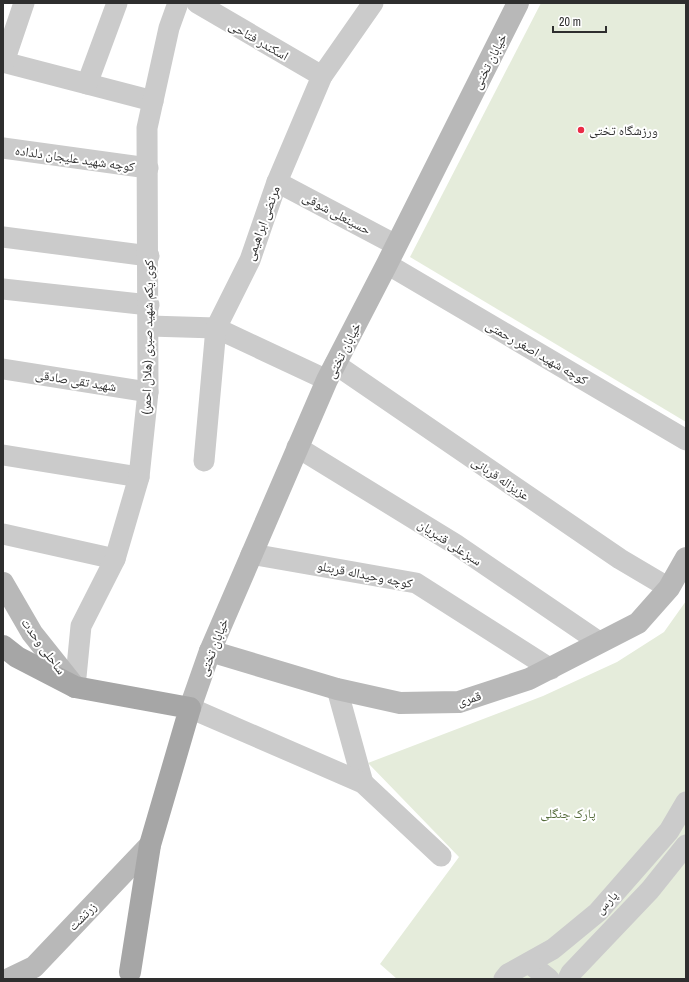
<svg xmlns="http://www.w3.org/2000/svg" width="689" height="982" font-family="'Archivo Narrow','Noto Naskh Arabic',sans-serif">
<style>
.green{fill:#e5ecdb}
.lines{fill:none;stroke-linecap:round;stroke-linejoin:round}
.street{stroke:#cbcbcb;stroke-width:21}
.secondary{stroke:#b8b8b8;stroke-width:22}
.primary{stroke:#a6a6a6;stroke-width:22}
.poi-dot{fill:#ea2b46;stroke:#fff;stroke-width:1.5}
.labels{text-anchor:middle;stroke-width:4;stroke-linejoin:round;paint-order:stroke}
.street-label{font-size:13px;fill:#2e2e2e;stroke:#fff}
.poi-label{font-size:13px;fill:#2e2e2e;stroke:#fff;text-anchor:start}
.park-label{font-size:13px;fill:#546b3a;stroke:#fff}
</style>
<rect width="100%" height="100%" fill="#fff"/>
<g class="green">
<path d="M 541,3 L 686,3 L 686,422 L 410,257 Z"/>
<path d="M 686,601 L 686,979 L 397,979 L 380,964 L 459,857 L 368,763 L 543,696 L 617,662 L 664,632 Z"/>
</g>
<g class="lines">
<g class="street">
<path d="M 197,3 L 322,76"/>
<path d="M 3,62 L 153,101"/>
<path d="M 4,62 L 24,3"/>
<path d="M 87,84 L 117,3"/>
<path d="M 3,148 L 148,168"/>
<path d="M 277,182 L 396,245"/>
<path d="M 3,237 L 149,256"/>
<path d="M 387,264 L 686,440"/>
<path d="M 3,289 L 149,305"/>
<path d="M 149,326 L 216,328 L 327,380"/>
<path d="M 335,364 L 620,559 L 669,588"/>
<path d="M 3,369 L 148,392"/>
<path d="M 297,447 L 455,544 L 599,642"/>
<path d="M 3,455 L 139,477"/>
<path d="M 204,461 L 216,328 L 250,260 L 277,182 L 322,76 L 373,3"/>
<path d="M 3,534 L 115,559"/>
<path d="M 251,554 L 416,583 L 551,669"/>
<path d="M 75,687 L 81,626 L 115,559 L 139,477 L 148,392 L 147,128 L 169,28 L 178,3"/>
<path d="M 337,689 L 363,783"/>
<path d="M 190,708 L 363,783 L 441,856"/>
<path d="M 529,963 L 549,979"/>
<path d="M 504,979 L 508,974 L 553,949 L 598,912 L 669,831 L 686,802"/>
<path d="M 568,979 L 571,973 L 650,890 L 686,845"/>
</g>
<g class="secondary">
<path d="M 3,583 L 32,633 L 75,687"/>
<path d="M 210,651 L 337,689 L 400,703 L 459,702 L 529,679 L 638,623 L 669,588 L 686,558"/>
<path d="M 190,708 L 210,651 L 327,380 L 387,264 L 518,3"/>
<path d="M 9,979 L 34,967 L 150,845"/>
</g>
<path class="primary" d="M 3,646 L 17,657 L 75,687 L 190,708 L 150,845 L 130,972"/>
</g>
<circle class="poi-dot" cx="581" cy="130" r="4"/>
<g class="labels">
<g class="street-label">
<text transform="translate(259 40) rotate(30)" y="5">اسکندر فتاحی</text>
<text transform="translate(489 61) rotate(-63)" y="5">خیابان تختی</text>
<text transform="translate(75 158) rotate(8)" y="5">کوچه شهید علیجان دلداده</text>
<text transform="translate(337 213) rotate(28)" y="5">حسینعلی شوقی</text>
<text transform="translate(262 223) rotate(-70)" y="5">مرتضی ابراهیمی</text>
<text transform="translate(147 337) rotate(-89)" y="5">کوی یکم شهید صبری (هلال احمر)</text>
<text transform="translate(343 350) rotate(-63)" y="5">خیابان تختی</text>
<text transform="translate(537 352) rotate(30)" y="5">کوچه شهید اصغر رحمتی</text>
<text transform="translate(76 380) rotate(9)" y="5">شهید تقی صادقی</text>
<text transform="translate(501 478) rotate(34)" y="5">عزیزاله قربانی</text>
<text transform="translate(450 542) rotate(33)" y="5">سبزعلی قنبریان</text>
<text transform="translate(365 574) rotate(11)" y="5">کوچه وحیداله قربتلو</text>
<text transform="translate(44 646) rotate(54)" y="5">ساحلی وحدت</text>
<text transform="translate(213 647) rotate(-69)" y="5">خیابان تختی</text>
<text transform="translate(469 698) rotate(-15)" y="5">قمری</text>
<text transform="translate(606 902) rotate(-47)" y="5">پارس</text>
<text transform="translate(82 916) rotate(-46)" y="5">زرتشت</text>
</g>
<g class="poi-label">
<text x="589" y="135">ورزشگاه تختی</text>
</g>
<g class="park-label">
<text x="568" y="818">پارک جنگلی</text>
</g>
</g>
<rect width="689" height="982" fill="none" stroke="#2e2e2e" stroke-width="8"/>
<path d="M553 26v6h53v-6" fill="none" stroke="#2e2e2e" stroke-width="2"/>
<text x="559" y="26" font-size="12" fill="#2e2e2e" stroke="#ffffff" stroke-width="3" paint-order="stroke">20 m</text>
</svg>
